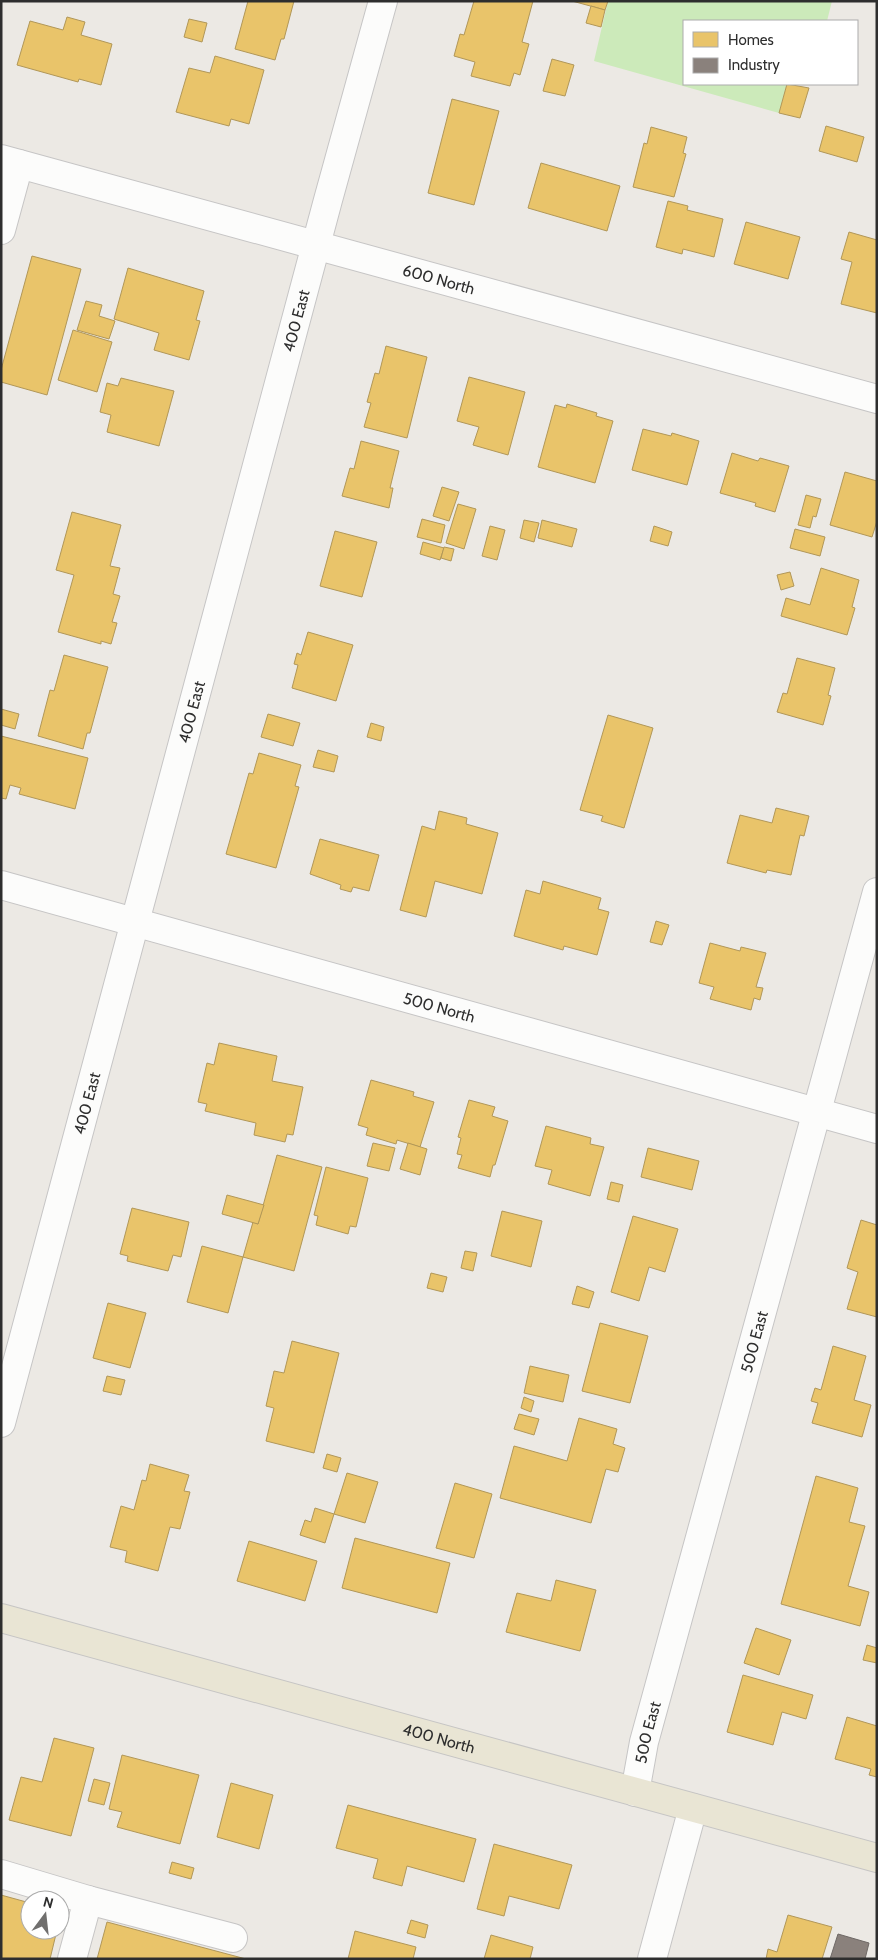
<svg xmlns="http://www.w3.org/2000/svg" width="878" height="1960" font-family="Cabin,sans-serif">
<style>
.green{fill:#cceaba}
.homes{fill:#e9c46a;stroke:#b19758}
.industry{fill:#8a817c;stroke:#6e6865}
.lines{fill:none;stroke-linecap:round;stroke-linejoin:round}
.minor-casing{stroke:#c6c5c5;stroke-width:30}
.major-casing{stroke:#c6c5c4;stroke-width:30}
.minor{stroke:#fcfcfb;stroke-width:28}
.major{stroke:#e9e5d4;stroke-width:28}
.labels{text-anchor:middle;stroke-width:5;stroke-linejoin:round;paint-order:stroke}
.street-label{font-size:16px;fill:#2e2e2e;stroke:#fff}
</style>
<rect width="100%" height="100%" fill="#ece9e4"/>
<path class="green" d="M 608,1 L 832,1 L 827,21 L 684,21 L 684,84 L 787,84 L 779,113 L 594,61 Z"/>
<g class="homes">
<path d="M 248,1 L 294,1 L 284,39 L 281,39 L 275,60 L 235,49 Z"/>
<path d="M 474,1 L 533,1 L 522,42 L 529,44 L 520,75 L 514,73 L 510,86 L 471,76 L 475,62 L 454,56 L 460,34 L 464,35 Z"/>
<path d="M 572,1 L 608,1 L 605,10 Z"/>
<path d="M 591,6 L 605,10 L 601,27 L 586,23 Z"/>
<path d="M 67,17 L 85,22 L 81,35 L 112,44 L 101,85 L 79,79 L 78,82 L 17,65 L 30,21 L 63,30 Z"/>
<path d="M 189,19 L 207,23 L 202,42 L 184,37 Z"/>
<path d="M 215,56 L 264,70 L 249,124 L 231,119 L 229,126 L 176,112 L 189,68 L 210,73 Z"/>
<path d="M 552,59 L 574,65 L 565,96 L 543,91 Z"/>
<path d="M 787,84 L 809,88 L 800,118 L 779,113 Z"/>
<path d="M 452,99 L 499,111 L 474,205 L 428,193 Z"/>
<path d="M 826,126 L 864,137 L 857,162 L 819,151 Z"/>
<path d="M 651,127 L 687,137 L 683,153 L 686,154 L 674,197 L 633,187 L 644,143 L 647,144 Z"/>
<path d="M 541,163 L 620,186 L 607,231 L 528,208 Z"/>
<path d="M 668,201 L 688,206 L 687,210 L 723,219 L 714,257 L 683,249 L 682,254 L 656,247 Z"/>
<path d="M 746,222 L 800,237 L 788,279 L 734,264 Z"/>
<path d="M 849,232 L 877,240 L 877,313 L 841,304 L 852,262 L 841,259 Z"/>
<path d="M 32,256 L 81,269 L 47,395 L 1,382 L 1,370 Z"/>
<path d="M 128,268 L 204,291 L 196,320 L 200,321 L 189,360 L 154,350 L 159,333 L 114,319 Z"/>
<path d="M 86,301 L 102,305 L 99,316 L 115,321 L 109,339 L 77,330 Z"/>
<path d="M 73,330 L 112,342 L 97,392 L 58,380 Z"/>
<path d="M 386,346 L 427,357 L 407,438 L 364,427 L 371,403 L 367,402 L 375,373 L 379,374 Z"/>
<path d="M 469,377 L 525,392 L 508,455 L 473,445 L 479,427 L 457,421 Z"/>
<path d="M 121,378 L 174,391 L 159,446 L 107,432 L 111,415 L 100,412 L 107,383 L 118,386 Z"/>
<path d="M 567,404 L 597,413 L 596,416 L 613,421 L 595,483 L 538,467 L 555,405 L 566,408 Z"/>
<path d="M 643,429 L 671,436 L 672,433 L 699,441 L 687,485 L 632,470 Z"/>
<path d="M 361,441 L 399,451 L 390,488 L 393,488 L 389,508 L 342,496 L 350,468 L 354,469 Z"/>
<path d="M 732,453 L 758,461 L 760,458 L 789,466 L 775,512 L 755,506 L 756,503 L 720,493 Z"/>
<path d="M 845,472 L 877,481 L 877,521 L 872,537 L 830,525 Z"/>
<path d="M 442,487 L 459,492 L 449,521 L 433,516 Z"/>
<path d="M 806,495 L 821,499 L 816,517 L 813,516 L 810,528 L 798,525 Z"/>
<path d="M 458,504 L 476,509 L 464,549 L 446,543 Z"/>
<path d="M 72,512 L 121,525 L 110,566 L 120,568 L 113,594 L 120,596 L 112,622 L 117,623 L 111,644 L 101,641 L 101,644 L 58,632 L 74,575 L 56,570 Z"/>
<path d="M 422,519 L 445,525 L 441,543 L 417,537 Z"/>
<path d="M 524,520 L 539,523 L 534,542 L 520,538 Z"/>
<path d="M 542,520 L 577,529 L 572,547 L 538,538 Z"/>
<path d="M 490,526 L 505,530 L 497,560 L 482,556 Z"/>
<path d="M 654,526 L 672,532 L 668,546 L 650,541 Z"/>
<path d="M 795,529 L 825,537 L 820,556 L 790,548 Z"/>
<path d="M 335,531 L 377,542 L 362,597 L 320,586 Z"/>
<path d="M 423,542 L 444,548 L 440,560 L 420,554 Z"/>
<path d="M 444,547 L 454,549 L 451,561 L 441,558 Z"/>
<path d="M 821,568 L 859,580 L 852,607 L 855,608 L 847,635 L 781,616 L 786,598 L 810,605 Z"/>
<path d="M 790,572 L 794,586 L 781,590 L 777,575 Z"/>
<path d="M 308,632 L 353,645 L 336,701 L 292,688 L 298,665 L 294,664 L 297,653 L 301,655 Z"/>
<path d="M 64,655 L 108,667 L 90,733 L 87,733 L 83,749 L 38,736 L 50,690 L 54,691 Z"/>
<path d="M 797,658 L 835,668 L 828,695 L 831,696 L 823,725 L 777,712 L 783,693 L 787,694 Z"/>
<path d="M 1,709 L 19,714 L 15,729 L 1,725 Z"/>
<path d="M 268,714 L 300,723 L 293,746 L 261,737 Z"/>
<path d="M 608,715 L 653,728 L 624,828 L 601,821 L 603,816 L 580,810 Z"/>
<path d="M 371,723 L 384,727 L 381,741 L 367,737 Z"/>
<path d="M 1,736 L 88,758 L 75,809 L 19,794 L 21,788 L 10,785 L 6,799 L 1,798 Z"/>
<path d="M 318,750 L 338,756 L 334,772 L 313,767 Z"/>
<path d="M 259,753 L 301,765 L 295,786 L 299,787 L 276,868 L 226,854 L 249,773 L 253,774 Z"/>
<path d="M 776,808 L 809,816 L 804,836 L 800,835 L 791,875 L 767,870 L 766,873 L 727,863 L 740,815 L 772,823 Z"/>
<path d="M 439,811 L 467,818 L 466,824 L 498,833 L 482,894 L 435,881 L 426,917 L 400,910 L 422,826 L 435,830 Z"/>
<path d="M 320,839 L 379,855 L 369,891 L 353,887 L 351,892 L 340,889 L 341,885 L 310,874 Z"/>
<path d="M 543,881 L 601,898 L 598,909 L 609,912 L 597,955 L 564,946 L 563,950 L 514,936 L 526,890 L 540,894 Z"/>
<path d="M 656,921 L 669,925 L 662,945 L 650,942 Z"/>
<path d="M 710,943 L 740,951 L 741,947 L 766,953 L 756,987 L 763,988 L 760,1000 L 754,998 L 751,1010 L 710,999 L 714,987 L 699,983 Z"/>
<path d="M 219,1043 L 277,1056 L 272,1081 L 303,1087 L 293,1135 L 287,1134 L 285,1142 L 254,1135 L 256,1123 L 205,1111 L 207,1104 L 198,1102 L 207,1063 L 214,1065 Z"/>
<path d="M 371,1080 L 414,1092 L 413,1096 L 434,1102 L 420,1147 L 397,1140 L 396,1144 L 366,1135 L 368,1128 L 358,1125 Z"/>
<path d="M 469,1100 L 495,1107 L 492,1116 L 508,1121 L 495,1165 L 493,1165 L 490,1177 L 458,1168 L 462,1155 L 457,1154 L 461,1138 L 458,1137 Z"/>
<path d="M 546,1126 L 591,1138 L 590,1144 L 604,1147 L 590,1196 L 548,1184 L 552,1170 L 535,1166 Z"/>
<path d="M 373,1143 L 395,1148 L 389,1171 L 367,1166 Z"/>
<path d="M 408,1143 L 427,1149 L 420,1175 L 400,1169 Z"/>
<path d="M 648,1148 L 699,1161 L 692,1190 L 641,1177 Z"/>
<path d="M 277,1155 L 322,1167 L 294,1271 L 243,1257 L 253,1222 L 258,1224 Z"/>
<path d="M 326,1167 L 368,1178 L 356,1227 L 350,1226 L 348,1234 L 316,1225 L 318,1216 L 314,1215 Z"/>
<path d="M 611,1182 L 623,1185 L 619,1202 L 607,1199 Z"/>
<path d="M 227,1195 L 264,1205 L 258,1224 L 222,1214 Z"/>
<path d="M 132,1208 L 189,1222 L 181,1257 L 173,1255 L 168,1271 L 127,1261 L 128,1256 L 120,1254 Z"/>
<path d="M 502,1211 L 542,1221 L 531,1267 L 491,1256 Z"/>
<path d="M 633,1216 L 678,1229 L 665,1272 L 649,1267 L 639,1301 L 611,1292 Z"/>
<path d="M 861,1220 L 877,1225 L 877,1317 L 847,1309 L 858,1272 L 847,1268 Z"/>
<path d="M 202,1246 L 243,1257 L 228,1313 L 187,1302 Z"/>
<path d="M 465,1251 L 477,1253 L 473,1271 L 461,1268 Z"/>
<path d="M 431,1273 L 447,1277 L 443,1292 L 427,1288 Z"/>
<path d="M 577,1286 L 594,1292 L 589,1308 L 572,1304 Z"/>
<path d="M 108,1303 L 146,1313 L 130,1368 L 93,1358 Z"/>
<path d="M 600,1323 L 648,1336 L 630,1403 L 582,1391 Z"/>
<path d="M 292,1341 L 339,1353 L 314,1453 L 266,1441 L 274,1408 L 266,1406 L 274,1371 L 284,1373 Z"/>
<path d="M 833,1346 L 866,1356 L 854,1400 L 871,1405 L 862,1437 L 812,1423 L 818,1403 L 811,1401 L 815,1388 L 821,1390 Z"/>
<path d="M 530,1366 L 569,1375 L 563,1402 L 524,1393 Z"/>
<path d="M 107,1376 L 125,1380 L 121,1395 L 103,1391 Z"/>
<path d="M 524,1397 L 534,1401 L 531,1412 L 521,1408 Z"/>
<path d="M 519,1414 L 539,1419 L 534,1435 L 514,1429 Z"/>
<path d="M 579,1418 L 617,1429 L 613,1444 L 625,1448 L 618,1472 L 606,1469 L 591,1523 L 500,1498 L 514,1446 L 567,1461 Z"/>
<path d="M 327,1454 L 341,1458 L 337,1472 L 323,1468 Z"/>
<path d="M 150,1464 L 189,1475 L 184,1491 L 190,1492 L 180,1529 L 170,1527 L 158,1571 L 125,1562 L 127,1551 L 110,1547 L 121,1506 L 134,1510 L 142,1480 L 146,1481 Z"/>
<path d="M 347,1473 L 378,1482 L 365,1523 L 334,1514 Z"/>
<path d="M 816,1476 L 858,1488 L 849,1522 L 865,1526 L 848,1586 L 869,1592 L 860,1626 L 781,1604 Z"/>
<path d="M 455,1483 L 492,1494 L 474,1558 L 436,1548 Z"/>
<path d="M 315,1508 L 334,1514 L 325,1543 L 300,1535 L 305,1520 L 311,1522 Z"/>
<path d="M 355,1538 L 450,1563 L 437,1613 L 342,1588 Z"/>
<path d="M 249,1541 L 317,1561 L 305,1601 L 237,1581 Z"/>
<path d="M 556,1580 L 596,1590 L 580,1651 L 506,1632 L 517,1593 L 551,1601 Z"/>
<path d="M 756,1628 L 791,1640 L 779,1675 L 744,1663 Z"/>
<path d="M 867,1645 L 877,1648 L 877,1663 L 863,1660 Z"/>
<path d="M 743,1675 L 813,1695 L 806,1719 L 782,1712 L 773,1745 L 727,1732 Z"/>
<path d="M 847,1717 L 877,1726 L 877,1777 L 869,1775 L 871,1769 L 835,1759 Z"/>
<path d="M 54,1738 L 94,1748 L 71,1836 L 9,1820 L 21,1777 L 42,1782 Z"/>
<path d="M 122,1755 L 199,1775 L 180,1844 L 117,1827 L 122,1812 L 109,1809 Z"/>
<path d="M 94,1779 L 110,1783 L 104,1805 L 88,1801 Z"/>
<path d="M 231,1783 L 273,1795 L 259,1849 L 217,1837 Z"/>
<path d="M 348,1805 L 476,1839 L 464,1882 L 407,1866 L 402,1886 L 373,1878 L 378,1859 L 336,1848 Z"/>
<path d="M 494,1844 L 572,1865 L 559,1909 L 509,1896 L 504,1916 L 477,1909 Z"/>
<path d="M 172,1862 L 194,1868 L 191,1879 L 169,1873 Z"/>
<path d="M 1,1895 L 30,1903 L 30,1930 L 57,1930 L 50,1959 L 1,1959 Z"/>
<path d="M 788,1915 L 832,1927 L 822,1959 L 766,1959 L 768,1949 L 777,1952 Z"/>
<path d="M 411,1920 L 428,1925 L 425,1938 L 407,1933 Z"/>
<path d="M 107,1922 L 246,1959 L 97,1959 Z"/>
<path d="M 355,1931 L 416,1947 L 413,1959 L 348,1959 Z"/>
<path d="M 491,1935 L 533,1947 L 530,1959 L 484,1959 Z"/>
</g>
<path class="industry" d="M 838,1934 L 869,1943 L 865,1959 L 830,1959 Z"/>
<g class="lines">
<g class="minor-casing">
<g id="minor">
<path id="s1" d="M 1,159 L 877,399"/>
<path d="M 1,230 L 19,164"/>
<path id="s2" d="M 1,885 L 877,1129"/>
<path id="s3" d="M 1,1423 L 328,200 L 383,1"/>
<path id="s4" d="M 635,1792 L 644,1742 L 877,892"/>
<path d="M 1,1874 L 88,1900 L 72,1959"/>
<path d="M 88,1900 L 233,1938"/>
<path d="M 652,1959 L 693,1808"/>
</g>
</g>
<g class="major-casing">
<g id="major">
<path id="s5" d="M 1,1618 L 877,1858"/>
</g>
</g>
<use href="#minor" class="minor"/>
<use href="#major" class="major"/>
</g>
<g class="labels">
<g class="street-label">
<text dy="6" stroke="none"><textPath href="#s1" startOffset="454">600 North</textPath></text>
<text dy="6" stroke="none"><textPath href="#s3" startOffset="1141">400 East</textPath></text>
<text dy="6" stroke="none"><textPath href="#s3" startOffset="736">400 East</textPath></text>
<text dy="6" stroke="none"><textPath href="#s2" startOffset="455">500 North</textPath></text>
<text dy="6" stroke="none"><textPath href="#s3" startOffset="331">400 East</textPath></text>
<text dy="6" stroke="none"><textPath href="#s4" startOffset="466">500 East</textPath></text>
<text dy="6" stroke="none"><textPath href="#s4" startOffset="61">500 East</textPath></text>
<text dy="6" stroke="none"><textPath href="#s5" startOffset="454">400 North</textPath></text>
</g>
</g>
<rect width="878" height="1960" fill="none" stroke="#2e2e2e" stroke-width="5"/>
<rect x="683" y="20" width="175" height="65" fill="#ffffff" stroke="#ababab"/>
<rect x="693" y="32" width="25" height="15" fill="#e9c46a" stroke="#ababab"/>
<text x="728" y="45" font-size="15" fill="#2e2e2e">Homes</text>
<rect x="693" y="58" width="25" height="15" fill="#8a817c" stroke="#ababab"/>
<text x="728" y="70" font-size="15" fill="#2e2e2e">Industry</text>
<g transform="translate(45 1915) rotate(15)"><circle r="24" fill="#ffffff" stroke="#ababab"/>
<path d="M0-4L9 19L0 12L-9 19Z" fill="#706f6e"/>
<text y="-8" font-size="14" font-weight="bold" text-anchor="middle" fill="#2e2e2e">N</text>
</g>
</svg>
